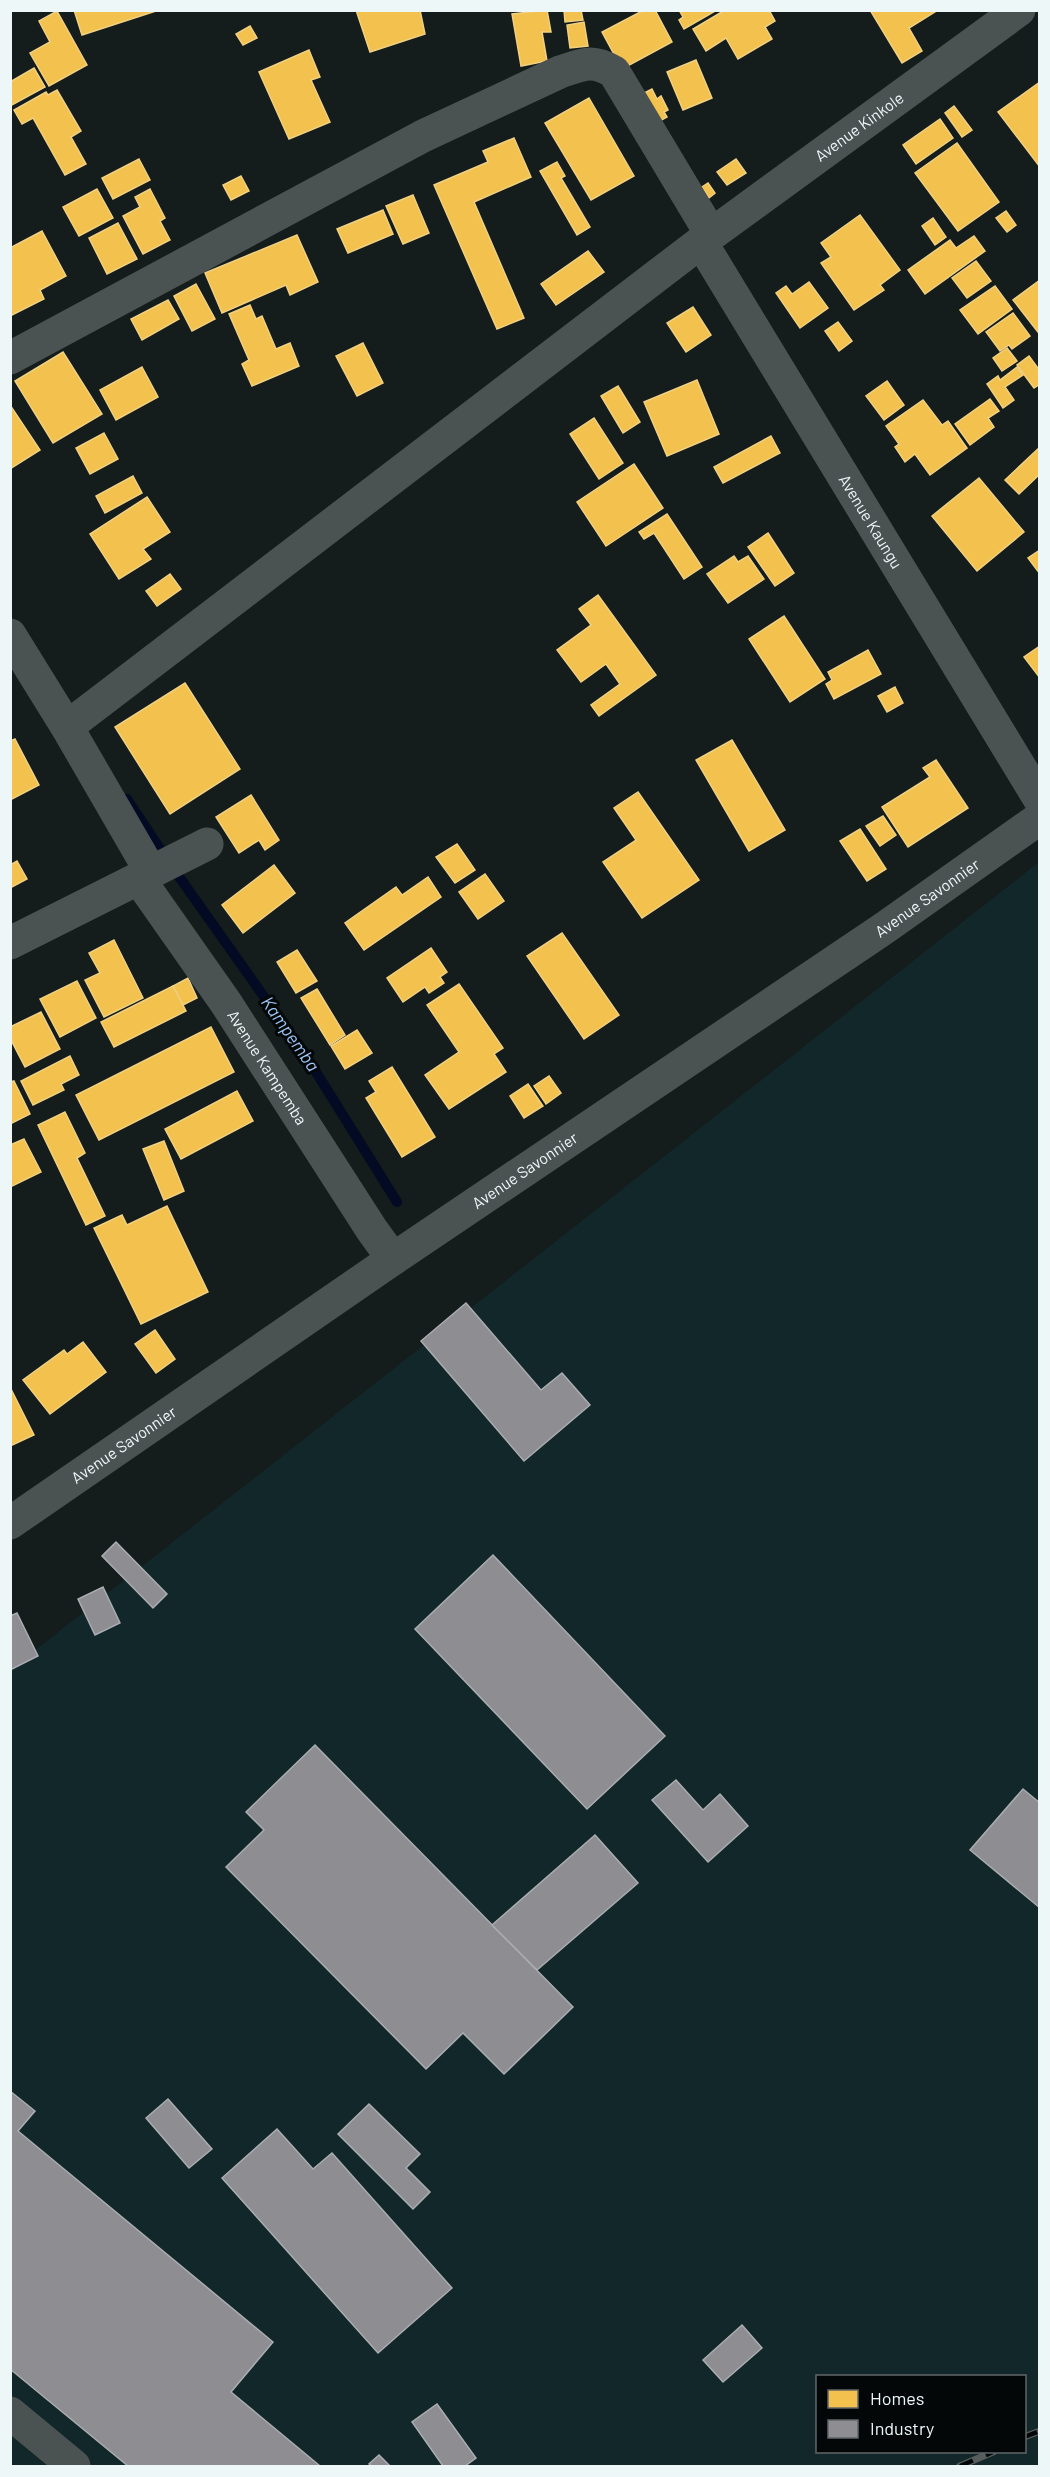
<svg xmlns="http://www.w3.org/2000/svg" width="1050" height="2477" font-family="Barlow,sans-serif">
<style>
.built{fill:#122729;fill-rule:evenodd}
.homes{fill:#f2c14e;stroke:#f1d181;stroke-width:1.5}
.industry{fill:#8d8d92;stroke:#aaadb1;stroke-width:1.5}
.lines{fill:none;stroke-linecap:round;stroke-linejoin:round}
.stream{stroke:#020b23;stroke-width:10}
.minor{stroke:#4b5252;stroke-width:33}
.tertiary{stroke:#4b5252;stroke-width:33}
.rail-casing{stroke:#575d5d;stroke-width:7}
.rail{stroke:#030708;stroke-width:4.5;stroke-dasharray:14;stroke-linecap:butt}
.labels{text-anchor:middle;stroke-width:6;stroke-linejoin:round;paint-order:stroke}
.street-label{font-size:16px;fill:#eef7f8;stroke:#030708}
.water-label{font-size:18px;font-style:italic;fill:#9cc6f7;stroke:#030708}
</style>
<rect width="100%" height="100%" fill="#141c1c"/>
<path class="built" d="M 1039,862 L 1039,2466 L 11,2466 L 11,1669 ZM 818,2376 L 1024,2376 L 1024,2452 L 818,2452 Z"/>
<g class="homes">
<path d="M 74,10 L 159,10 L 82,35 Z"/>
<path d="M 356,10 L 420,10 L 425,34 L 370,52 Z"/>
<path d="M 547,10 L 551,32 L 542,32 L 547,61 L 521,66 L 512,14 Z"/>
<path d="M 564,10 L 581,10 L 583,20 L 565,22 Z"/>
<path d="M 644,10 L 655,10 L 672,42 L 622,69 L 602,32 Z"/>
<path d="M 679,10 L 717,10 L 684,29 L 679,20 L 683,17 Z"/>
<path d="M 725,10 L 769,10 L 775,21 L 765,27 L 772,39 L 738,59 L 726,38 L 706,51 L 693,29 Z"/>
<path d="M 870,10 L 938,10 L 909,28 L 922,51 L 902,63 Z"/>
<path d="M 57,11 L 87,65 L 49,86 L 30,53 L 50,42 L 39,21 Z"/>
<path d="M 584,22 L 588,46 L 570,48 L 567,25 Z"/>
<path d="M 250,26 L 257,38 L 243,45 L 236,34 Z"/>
<path d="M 309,50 L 320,77 L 311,80 L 330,122 L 289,139 L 259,72 Z"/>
<path d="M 696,60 L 712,98 L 683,110 L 667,72 Z"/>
<path d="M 34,68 L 45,87 L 10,106 L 10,82 Z"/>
<path d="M 1040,82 L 1040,167 L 998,112 Z"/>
<path d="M 652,89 L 657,99 L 661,96 L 668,110 L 664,112 L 667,117 L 651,126 L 636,97 Z"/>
<path d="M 57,90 L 81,131 L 71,137 L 86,164 L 65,175 L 33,118 L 22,124 L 14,110 L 46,92 L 48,95 Z"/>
<path d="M 589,98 L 634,176 L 591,200 L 545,123 Z"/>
<path d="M 954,106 L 972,130 L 962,137 L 945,113 Z"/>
<path d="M 940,119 L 953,138 L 916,164 L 903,145 Z"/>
<path d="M 514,138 L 531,177 L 474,202 L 524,318 L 497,329 L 434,185 L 488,162 L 483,151 Z"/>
<path d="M 957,143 L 999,202 L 958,231 L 915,173 Z"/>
<path d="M 139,159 L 150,180 L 113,199 L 102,178 Z"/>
<path d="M 736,159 L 746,173 L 727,185 L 717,172 Z"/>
<path d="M 557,162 L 565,176 L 561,178 L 590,227 L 577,235 L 540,171 Z"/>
<path d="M 241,176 L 249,191 L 231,200 L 223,185 Z"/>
<path d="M 708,183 L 715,193 L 709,198 L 702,187 Z"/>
<path d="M 97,189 L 113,218 L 79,236 L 63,207 Z"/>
<path d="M 150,189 L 165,218 L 160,221 L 170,240 L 143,254 L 123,216 L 140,207 L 135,197 Z"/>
<path d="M 413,195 L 429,233 L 403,244 L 386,206 Z"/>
<path d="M 383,210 L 393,234 L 348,253 L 337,229 Z"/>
<path d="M 1006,211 L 1016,225 L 1007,232 L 996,218 Z"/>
<path d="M 860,215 L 900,270 L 880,285 L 884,290 L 854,310 L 821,263 L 831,257 L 821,243 Z"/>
<path d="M 933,218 L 946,237 L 935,245 L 922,226 Z"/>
<path d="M 118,223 L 137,259 L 107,274 L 89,238 Z"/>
<path d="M 42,231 L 66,276 L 40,290 L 44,299 L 10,316 L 10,248 Z"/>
<path d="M 297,235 L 318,282 L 290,295 L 286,285 L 222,313 L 205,273 Z"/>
<path d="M 974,236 L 985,251 L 925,294 L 908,270 L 950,240 L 956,248 Z"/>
<path d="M 588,251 L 604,272 L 556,305 L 541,284 Z"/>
<path d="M 976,261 L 991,281 L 967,298 L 952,278 Z"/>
<path d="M 1040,280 L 1040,330 L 1038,332 L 1013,300 Z"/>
<path d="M 809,282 L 828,308 L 800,328 L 776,293 L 786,286 L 792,294 Z"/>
<path d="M 196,284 L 215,319 L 192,331 L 174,296 Z"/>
<path d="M 995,286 L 1012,309 L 978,334 L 960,310 Z"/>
<path d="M 168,300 L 179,319 L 142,340 L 131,319 Z"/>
<path d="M 250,305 L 256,319 L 262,316 L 276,349 L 290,343 L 299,366 L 252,386 L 242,364 L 249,360 L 229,314 Z"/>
<path d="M 693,307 L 711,335 L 686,352 L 667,323 Z"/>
<path d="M 1013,313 L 1030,336 L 1012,349 L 1009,345 L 1000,351 L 986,332 Z"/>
<path d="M 838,322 L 852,341 L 839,351 L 825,331 Z"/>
<path d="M 363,343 L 383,383 L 357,396 L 336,356 Z"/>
<path d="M 1007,348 L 1017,361 L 1002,371 L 993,358 Z"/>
<path d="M 63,352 L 102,414 L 53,443 L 15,381 Z"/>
<path d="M 1029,356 L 1040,371 L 1040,384 L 1034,388 L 1017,365 Z"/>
<path d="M 142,367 L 158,397 L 116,420 L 100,390 Z"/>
<path d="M 1017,367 L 1023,375 L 1005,387 L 1014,400 L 1003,408 L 987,384 L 998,376 L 1000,380 Z"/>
<path d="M 697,380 L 719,434 L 667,456 L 644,402 Z"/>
<path d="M 887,381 L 904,405 L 884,420 L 866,396 Z"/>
<path d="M 618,386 L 640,422 L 623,433 L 601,396 Z"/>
<path d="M 990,399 L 999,411 L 988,418 L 994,427 L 970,445 L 955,424 Z"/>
<path d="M 923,400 L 942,425 L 948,421 L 967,448 L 930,475 L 915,454 L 905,462 L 895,447 L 899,444 L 886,426 Z"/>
<path d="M 10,405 L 40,450 L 10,469 Z"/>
<path d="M 594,418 L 623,463 L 599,479 L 570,434 Z"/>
<path d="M 104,433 L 118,459 L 90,474 L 76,448 Z"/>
<path d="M 771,436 L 780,453 L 723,483 L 714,467 Z"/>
<path d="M 1040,447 L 1040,474 L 1019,494 L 1005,480 Z"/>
<path d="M 634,464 L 663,508 L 606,546 L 577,502 Z"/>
<path d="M 133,476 L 142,493 L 105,513 L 96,496 Z"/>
<path d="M 979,478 L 1024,532 L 977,571 L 932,516 Z"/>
<path d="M 147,497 L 170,532 L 143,549 L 151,559 L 119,579 L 90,534 Z"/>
<path d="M 667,514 L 702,567 L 684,579 L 654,533 L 644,539 L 639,532 Z"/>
<path d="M 768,533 L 794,573 L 775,586 L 748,547 Z"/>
<path d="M 1040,550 L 1040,574 L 1028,558 Z"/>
<path d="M 734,556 L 738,562 L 748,556 L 764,579 L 728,603 L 707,574 Z"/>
<path d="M 170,574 L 181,589 L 157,606 L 146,591 Z"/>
<path d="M 598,595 L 656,675 L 599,716 L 591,705 L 620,684 L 606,664 L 581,682 L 557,650 L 591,625 L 579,609 Z"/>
<path d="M 784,616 L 825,679 L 790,702 L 749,639 Z"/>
<path d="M 1040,646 L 1040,678 L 1024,657 Z"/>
<path d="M 868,650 L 881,674 L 834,699 L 826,684 L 832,680 L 828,672 Z"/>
<path d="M 185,683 L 240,769 L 170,814 L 115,727 Z"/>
<path d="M 895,687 L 903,703 L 887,712 L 878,696 Z"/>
<path d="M 15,739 L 39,785 L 10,800 L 10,741 Z"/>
<path d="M 732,740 L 785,830 L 749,851 L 696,760 Z"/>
<path d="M 936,760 L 968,808 L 908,847 L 882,807 L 930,777 L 923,768 Z"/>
<path d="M 638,792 L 699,880 L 642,918 L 603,862 L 636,840 L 614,808 Z"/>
<path d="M 251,795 L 279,840 L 265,850 L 259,840 L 239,853 L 216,817 Z"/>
<path d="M 883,816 L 896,835 L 880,846 L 866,826 Z"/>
<path d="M 860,829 L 886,869 L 867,881 L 840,841 Z"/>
<path d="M 457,844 L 475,870 L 455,883 L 436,857 Z"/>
<path d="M 10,861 L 12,864 L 17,861 L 27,879 L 10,888 Z"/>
<path d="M 274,865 L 295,893 L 243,933 L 222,905 Z"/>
<path d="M 485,874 L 504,901 L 478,919 L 459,892 Z"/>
<path d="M 428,877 L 441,897 L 364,950 L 345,923 L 396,887 L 402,895 Z"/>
<path d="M 562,933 L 619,1015 L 584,1039 L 527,956 Z"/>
<path d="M 114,940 L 143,998 L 104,1017 L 85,980 L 100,973 L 89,953 Z"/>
<path d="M 431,948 L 447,972 L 440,977 L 444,983 L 429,993 L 425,987 L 403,1002 L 387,978 Z"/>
<path d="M 297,950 L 317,981 L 296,993 L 277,962 Z"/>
<path d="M 188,978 L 197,998 L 183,1005 L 173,986 Z"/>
<path d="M 77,981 L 96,1018 L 60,1037 L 40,999 Z"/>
<path d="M 459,984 L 503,1048 L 494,1054 L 506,1072 L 449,1109 L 425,1075 L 459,1052 L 427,1005 Z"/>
<path d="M 173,986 L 186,1011 L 114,1047 L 101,1022 Z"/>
<path d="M 317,989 L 345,1035 L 330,1045 L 301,998 Z"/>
<path d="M 41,1012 L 60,1049 L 25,1067 L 10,1038 L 10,1027 Z"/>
<path d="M 211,1027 L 234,1072 L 99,1140 L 76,1095 Z"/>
<path d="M 357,1030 L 372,1053 L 345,1069 L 331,1046 Z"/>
<path d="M 70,1056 L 79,1075 L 61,1084 L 64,1090 L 33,1105 L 21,1081 Z"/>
<path d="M 392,1067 L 435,1137 L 402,1157 L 366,1098 L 376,1092 L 369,1081 Z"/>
<path d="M 549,1076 L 561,1093 L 546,1104 L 534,1086 Z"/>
<path d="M 14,1081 L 30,1114 L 10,1124 L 10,1082 Z"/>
<path d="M 528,1084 L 543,1106 L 524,1118 L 510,1096 Z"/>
<path d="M 237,1091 L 253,1121 L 181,1159 L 165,1129 Z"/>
<path d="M 65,1112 L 85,1153 L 77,1158 L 105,1216 L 86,1225 L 38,1125 Z"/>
<path d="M 24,1139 L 41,1172 L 10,1187 L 10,1145 Z"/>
<path d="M 164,1141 L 184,1191 L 164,1200 L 143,1149 Z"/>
<path d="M 167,1206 L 208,1292 L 141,1324 L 94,1228 L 122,1215 L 127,1225 Z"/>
<path d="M 155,1330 L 175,1359 L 156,1373 L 135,1344 Z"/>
<path d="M 83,1342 L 106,1372 L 50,1414 L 23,1380 L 64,1350 L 67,1354 Z"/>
<path d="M 10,1387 L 34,1435 L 10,1446 Z"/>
</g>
<g class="industry">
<path d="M 466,1303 L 541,1390 L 562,1373 L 590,1405 L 524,1461 L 421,1341 Z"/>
<path d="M 116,1542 L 167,1594 L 153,1608 L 102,1556 Z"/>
<path d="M 493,1555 L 665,1736 L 587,1809 L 415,1629 Z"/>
<path d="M 103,1587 L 120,1623 L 95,1635 L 78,1599 Z"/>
<path d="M 17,1613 L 38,1656 L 10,1670 L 10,1616 Z"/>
<path d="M 315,1745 L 573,2007 L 504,2074 L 463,2033 L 426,2069 L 226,1867 L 264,1830 L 246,1812 Z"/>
<path d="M 676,1780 L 703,1810 L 720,1794 L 748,1826 L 708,1862 L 652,1800 Z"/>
<path d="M 1023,1789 L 1040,1803 L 1040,1908 L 970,1850 Z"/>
<path d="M 595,1835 L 638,1883 L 537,1970 L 492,1925 Z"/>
<path d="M 10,2091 L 35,2111 L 18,2131 L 273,2342 L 231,2392 L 320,2466 L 128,2466 L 10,2369 Z"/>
<path d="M 168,2099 L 212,2149 L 189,2168 L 146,2118 Z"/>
<path d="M 369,2104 L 420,2154 L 406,2168 L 430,2192 L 413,2209 L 338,2134 Z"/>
<path d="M 277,2129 L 313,2169 L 332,2153 L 452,2288 L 378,2353 L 222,2178 Z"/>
<path d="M 742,2325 L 762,2348 L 723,2382 L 703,2360 Z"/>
<path d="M 437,2404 L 476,2458 L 465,2466 L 443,2466 L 412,2422 Z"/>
<path d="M 379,2455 L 390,2466 L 372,2466 L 369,2464 Z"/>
</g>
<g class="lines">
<g class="stream">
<path d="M 127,799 L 163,853"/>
<path d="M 175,871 L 306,1056 L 397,1202"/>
</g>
<g class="minor">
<path id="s1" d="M 701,242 L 1040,800"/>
<path d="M 10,358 L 423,136 L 560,72 C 584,64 592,59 614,72 L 711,234"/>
<path d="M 10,635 L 67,727 L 151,872"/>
<path id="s2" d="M 67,727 L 701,242 L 1019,10"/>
<path id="s3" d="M 139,879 L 226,1003 L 372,1230 L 393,1259"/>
<path d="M 10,943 L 207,844"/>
</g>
<g class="tertiary">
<path id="s4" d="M 10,1523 L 393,1259 L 883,929 L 1040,818"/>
<path d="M 10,2413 L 74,2466"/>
</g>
<g class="rail-casing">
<g id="rail">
<path d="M 1024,2437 L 1040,2431"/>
<path d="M 960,2466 L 993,2452"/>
</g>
</g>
<use href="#rail" class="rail"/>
</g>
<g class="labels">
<g class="street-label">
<text dy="6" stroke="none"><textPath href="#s2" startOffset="994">Avenue Kinkole</textPath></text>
<text dy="6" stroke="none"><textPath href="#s1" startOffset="327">Avenue Kaungu</textPath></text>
<text dy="6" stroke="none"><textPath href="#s4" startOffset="1110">Avenue Savonnier</textPath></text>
<text dy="6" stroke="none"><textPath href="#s3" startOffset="228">Avenue Kampemba</textPath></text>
<text dy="6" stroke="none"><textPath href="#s4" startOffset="624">Avenue Savonnier</textPath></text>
<text dy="6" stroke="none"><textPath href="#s4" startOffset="138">Avenue Savonnier</textPath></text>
</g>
<g class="water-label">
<text transform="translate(290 1034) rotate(55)" y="6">Kampemba</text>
</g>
</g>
<rect width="1050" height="2477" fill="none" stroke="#eef7f8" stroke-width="24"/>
<rect x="816" y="2375" width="210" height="78" fill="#030708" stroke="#616768" stroke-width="1.5"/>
<rect x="828" y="2390" width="30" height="18" fill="#f2c14e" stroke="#616768" stroke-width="1.5"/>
<text x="870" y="2405" font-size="18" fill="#eef7f8">Homes</text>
<rect x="828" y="2420" width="30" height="18" fill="#8d8d92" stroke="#616768" stroke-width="1.5"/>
<text x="870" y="2435" font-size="18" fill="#eef7f8">Industry</text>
</svg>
